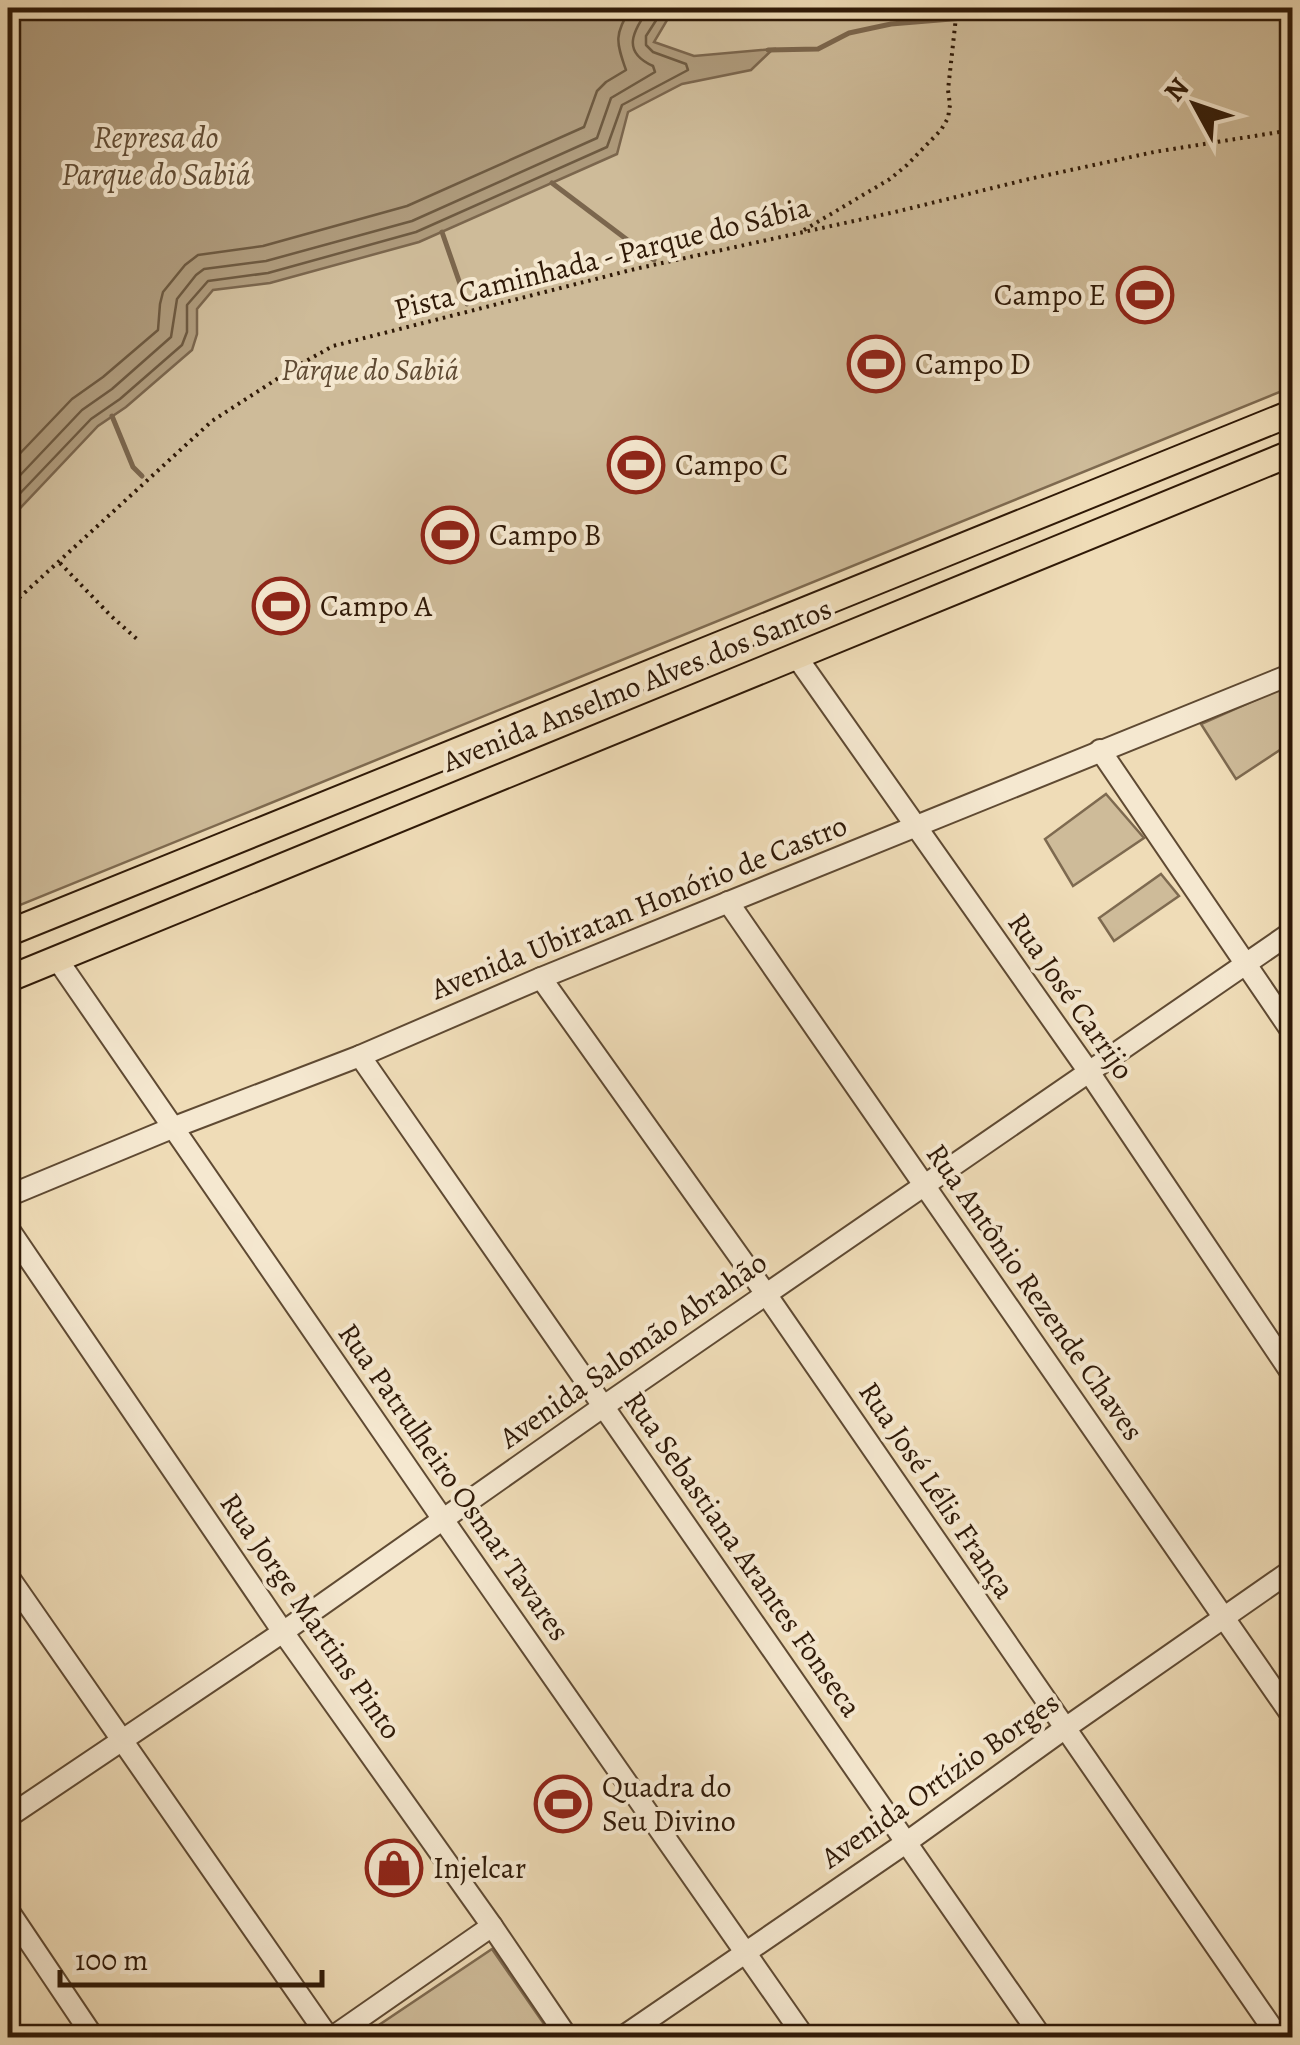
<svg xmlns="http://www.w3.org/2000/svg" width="1300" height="2045" font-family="Alegreya,serif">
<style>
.green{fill:#cebb99;stroke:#7e6a50;stroke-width:2.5}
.water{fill:#ae9a7b;stroke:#7b664d;stroke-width:2.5}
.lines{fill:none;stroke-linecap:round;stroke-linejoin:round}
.shore{stroke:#6e5a41;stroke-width:2.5}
.stream{stroke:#7b664d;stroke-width:5}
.minor-casing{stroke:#5f4a33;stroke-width:24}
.major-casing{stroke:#2f1907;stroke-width:29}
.path{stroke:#2f1907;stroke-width:4;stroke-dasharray:2.5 5;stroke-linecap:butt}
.minor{stroke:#f5e8d0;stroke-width:20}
.major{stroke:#efdcb7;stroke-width:25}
.labels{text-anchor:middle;stroke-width:8;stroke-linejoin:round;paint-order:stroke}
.street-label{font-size:30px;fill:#2f1907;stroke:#f5e8d0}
.poi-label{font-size:30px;fill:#2f1907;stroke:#f5e8d0;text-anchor:start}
.park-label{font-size:30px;font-style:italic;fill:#5f4a33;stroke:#f5e8d0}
.water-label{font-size:32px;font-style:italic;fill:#624d35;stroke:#f5e8d0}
</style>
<rect width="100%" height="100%" fill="#efdcb7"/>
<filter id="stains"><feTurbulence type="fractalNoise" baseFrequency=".002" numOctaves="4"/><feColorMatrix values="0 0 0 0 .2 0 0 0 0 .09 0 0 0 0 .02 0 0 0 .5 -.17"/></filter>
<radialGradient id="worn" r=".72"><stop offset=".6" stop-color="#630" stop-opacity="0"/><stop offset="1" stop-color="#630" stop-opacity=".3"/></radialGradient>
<g class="green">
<path d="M 8,8 L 1292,8 L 1292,387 L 8,910 Z"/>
<path d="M 1280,689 L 1292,711 L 1292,742 L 1236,779 L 1201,724 Z"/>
<path d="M 1106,794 L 1144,838 L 1073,886 L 1045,839 Z"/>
<path d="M 1161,874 L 1179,896 L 1114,941 L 1099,918 Z"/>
<path d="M 492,1949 L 553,2037 L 361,2037 Z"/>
</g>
<path class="water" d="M 8,8 L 680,8 L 670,15 L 654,42 L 694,56 L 773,49 L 751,70 L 682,84 L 628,112 L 617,154 L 419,242 L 270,283 L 213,290 L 197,309 L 197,334 L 192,350 L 126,407 L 98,426 L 8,521 Z"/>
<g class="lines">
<g class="shore">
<path d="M 8,466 L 72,399 L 103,377 L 158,330 L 160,304 L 163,292 L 185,265 L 198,255 L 263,246 L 407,206 L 584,127 L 597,91 L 606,82 L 626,70 C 616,42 614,34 631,8"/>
<path d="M 8,488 L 82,410 L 112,389 L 171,337 L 177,299 L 196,275 L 204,269 L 266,261 L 412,221 L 597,138 L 611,98 L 655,72 L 653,66 C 620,51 634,31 649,8"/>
<path d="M 8,506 L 91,419 L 120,399 L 182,345 L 187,332 L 187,305 L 208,281 L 268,273 L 416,232 L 607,147 L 622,105 L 688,70 L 686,64 L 653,52 L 646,45 L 646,36 L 664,8"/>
</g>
<g class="stream">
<path d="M 1126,8 L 1143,10 L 1154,8"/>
<path d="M 1196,8 L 1228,10 L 1233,8"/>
<path d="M 768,50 L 818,49 L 849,33 L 891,24 L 1084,8"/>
<path d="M 552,183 L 654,260"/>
<path d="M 442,232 L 467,304"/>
<path d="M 112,416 L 133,467 L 142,476"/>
</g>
<g class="minor-casing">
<g id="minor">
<path d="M 796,656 L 1089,1072 L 1292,1374"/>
<path d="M 1100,750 L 1292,1032"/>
<path d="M 728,902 L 1292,1716"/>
<path d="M 57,959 L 442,1518 L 805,2038"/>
<path d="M 541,978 L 766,1294 L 1279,2038"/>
<path d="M 360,1056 L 1042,2038"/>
<path d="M 8,1196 L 172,1128 L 360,1056 L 541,978 L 1292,674"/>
<path d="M 8,1228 L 283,1632 L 492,1926 L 568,2038"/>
<path d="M 8,1576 L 329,2038"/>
<path d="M 8,1817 L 283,1632 L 604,1406 L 1292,932"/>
<path d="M 8,1910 L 94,2038"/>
<path d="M 331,2038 L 492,1926"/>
<path d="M 621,2038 L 907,1842 L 1064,1729 L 1292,1570"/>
</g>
</g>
<g class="major-casing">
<g id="major">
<path d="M 8,933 L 1292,413"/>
<path d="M 8,979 L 1292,453"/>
</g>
</g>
<g class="path">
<path d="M 804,230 L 890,179 L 907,165 L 941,130 L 948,118 L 950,105 L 948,90 L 957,8"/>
<path d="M 60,563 L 111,616 L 138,640"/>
<path d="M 8,608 L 212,421 L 297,366 L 333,346 L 635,269 L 895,212 L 1029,179 L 1154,152 L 1292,130"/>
</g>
<use href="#minor" class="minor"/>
<use href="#major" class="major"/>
</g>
<defs>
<g id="stadium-ring" transform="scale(2.875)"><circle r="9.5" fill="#f5e8d0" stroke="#8f2418" stroke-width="1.5"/><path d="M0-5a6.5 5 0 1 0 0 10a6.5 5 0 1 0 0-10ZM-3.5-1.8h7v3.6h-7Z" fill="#8f2418"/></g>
<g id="shop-ring" transform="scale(2.875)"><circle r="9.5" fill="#f5e8d0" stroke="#8f2418" stroke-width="1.5"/><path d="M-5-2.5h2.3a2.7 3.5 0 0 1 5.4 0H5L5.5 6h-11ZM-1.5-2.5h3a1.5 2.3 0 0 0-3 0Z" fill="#8f2418"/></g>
</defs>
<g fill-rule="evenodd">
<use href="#stadium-ring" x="1145" y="295"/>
<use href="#stadium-ring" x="876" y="364"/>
<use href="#stadium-ring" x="636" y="465"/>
<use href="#stadium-ring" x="450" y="535"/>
<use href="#stadium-ring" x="281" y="606"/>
<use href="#stadium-ring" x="563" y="1804"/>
<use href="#shop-ring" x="394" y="1868"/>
</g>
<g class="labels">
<g class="street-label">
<text transform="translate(602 258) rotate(-14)" y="10">Pista Caminhada - Parque do Sábia</text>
<text transform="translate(637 685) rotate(-22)" y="10">Avenida Anselmo Alves dos Santos</text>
<text transform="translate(639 907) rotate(-22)" y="10">Avenida Ubiratan Honório de Castro</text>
<text transform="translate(1071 996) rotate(55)" y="10">Rua José Carrijo</text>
<text transform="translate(1035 1292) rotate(55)" y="10">Rua Antônio Rezende Chaves</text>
<text transform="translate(633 1350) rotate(-35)" y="10">Avenida Salomão Abrahão</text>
<text transform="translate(454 1482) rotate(55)" y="10">Rua Patrulheiro Osmar Tavares</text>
<text transform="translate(937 1490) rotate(56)" y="10">Rua José Lélis França</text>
<text transform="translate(743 1554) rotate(55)" y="10">Rua Sebastiana Arantes Fonseca</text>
<text transform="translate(311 1616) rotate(55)" y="10">Rua Jorge Martins Pinto</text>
<text transform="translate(940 1780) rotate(-35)" y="10">Avenida Ortízio Borges</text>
</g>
<g class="poi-label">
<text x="1106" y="305" text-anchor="end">Campo E</text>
<text x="915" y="374">Campo D</text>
<text x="675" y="475">Campo C</text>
<text x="489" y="545">Campo B</text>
<text x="320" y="616">Campo A</text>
<text x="602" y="1797">Quadra do<tspan x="602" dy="34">Seu Divino</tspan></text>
<text x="433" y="1878">Injelcar</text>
</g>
<g class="park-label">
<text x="370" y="380">Parque do Sabiá</text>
</g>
<g class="water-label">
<text x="156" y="148">Represa do<tspan x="156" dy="37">Parque do Sabiá</tspan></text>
</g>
</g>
<rect width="1300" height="2045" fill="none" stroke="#efdcb7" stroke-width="40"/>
<rect x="10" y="10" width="1280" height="2025" fill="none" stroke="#2f1907" stroke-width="5"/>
<rect x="20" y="20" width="1260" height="2005" fill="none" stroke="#2f1907" stroke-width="2.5"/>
<g transform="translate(1195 105) rotate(310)" stroke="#f5e8d0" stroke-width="8" paint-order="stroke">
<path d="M0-8L18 38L0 25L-18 38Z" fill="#2f1907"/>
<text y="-15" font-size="28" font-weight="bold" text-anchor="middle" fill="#2f1907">N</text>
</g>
<path d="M60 1970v15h262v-15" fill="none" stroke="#2f1907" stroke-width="5"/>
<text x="75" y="1970" font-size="30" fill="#2f1907" stroke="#f5e8d0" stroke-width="8" paint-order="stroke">100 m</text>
<rect width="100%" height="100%" filter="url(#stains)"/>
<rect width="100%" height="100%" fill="url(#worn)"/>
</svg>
